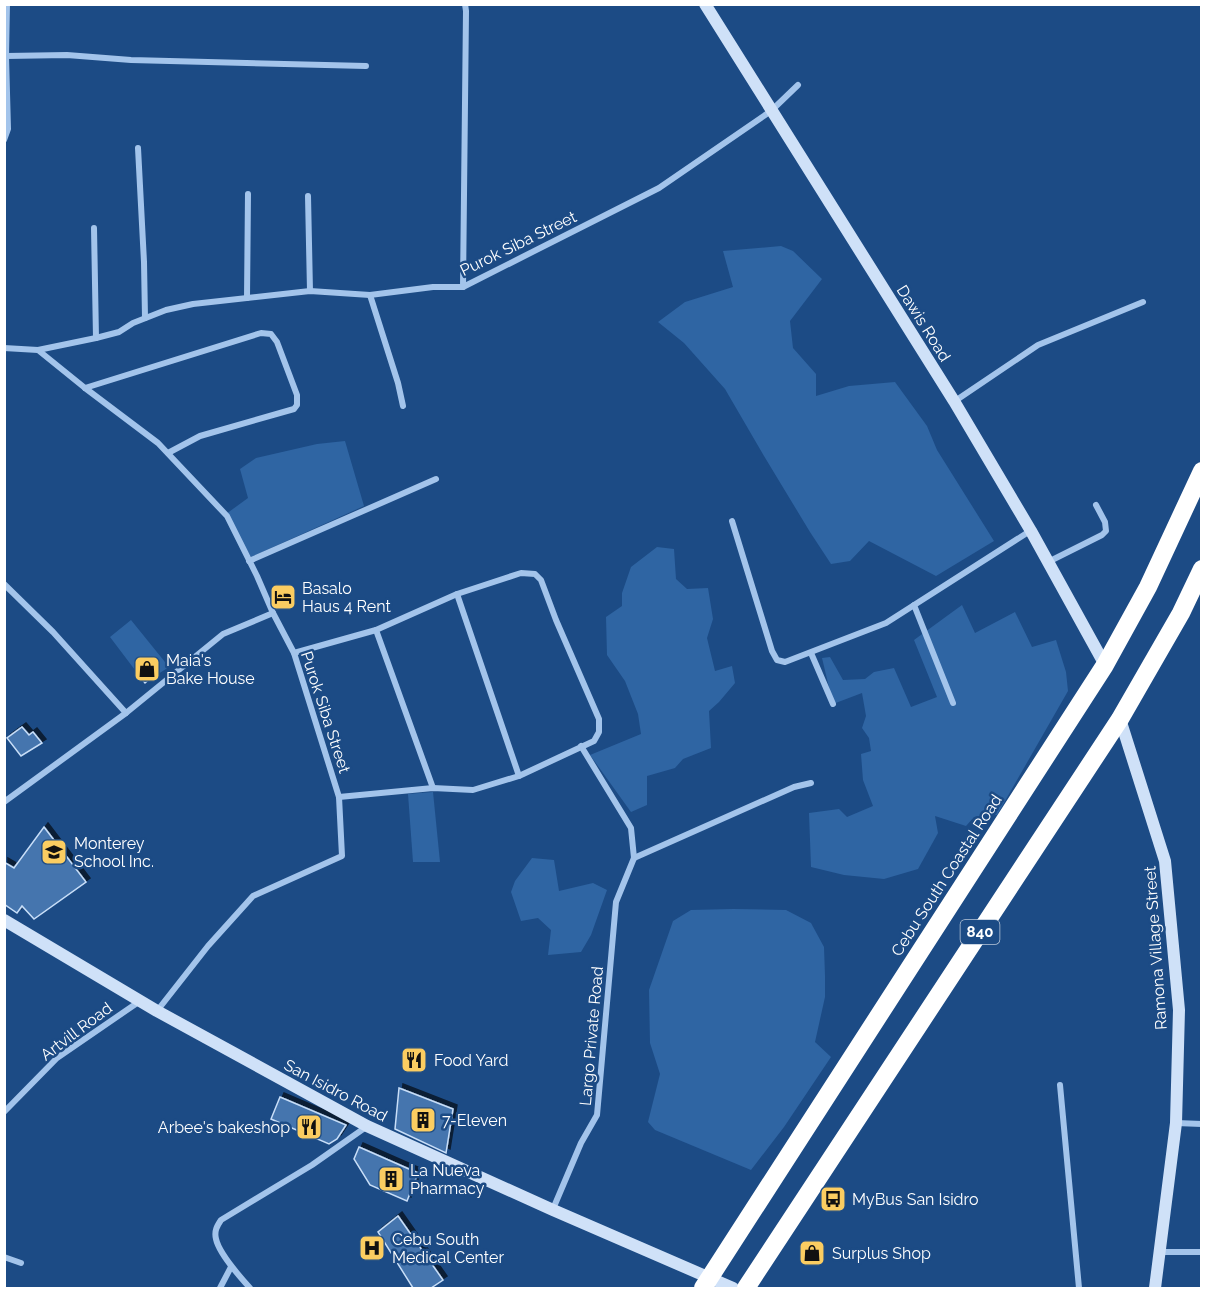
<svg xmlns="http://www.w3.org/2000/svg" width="1206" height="1293" font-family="Raleway,sans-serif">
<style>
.green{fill:#2f65a3}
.building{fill:#4475ae;stroke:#c8def8;stroke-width:1.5;filter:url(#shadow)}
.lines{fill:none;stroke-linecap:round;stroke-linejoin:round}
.street{stroke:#a3c4eb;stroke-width:6}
.secondary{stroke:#cfe1f8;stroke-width:12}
.highway{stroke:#fff;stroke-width:18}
.labels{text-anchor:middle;stroke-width:5;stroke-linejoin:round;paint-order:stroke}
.shield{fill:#1c4b85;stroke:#bbc9da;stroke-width:1.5}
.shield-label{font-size:15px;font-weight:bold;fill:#fff}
.street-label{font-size:16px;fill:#fff;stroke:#1c4b85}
.poi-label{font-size:16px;fill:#fff;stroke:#1c4b85;text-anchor:start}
</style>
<defs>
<filter id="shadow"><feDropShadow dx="4" dy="-4" stdDeviation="0" flood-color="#0009"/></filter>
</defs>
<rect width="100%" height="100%" fill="#1c4b85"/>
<g class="green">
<path d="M 781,246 L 793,251 L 822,279 L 790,321 L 793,348 L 816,374 L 816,396 L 849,386 L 895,382 L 927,426 L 937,450 L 994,541 L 936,576 L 869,541 L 850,561 L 831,564 L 810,532 L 764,456 L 725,389 L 684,343 L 658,322 L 685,302 L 733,287 L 723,251 Z"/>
<path d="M 345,441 L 364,506 L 251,557 L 226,514 L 248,498 L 240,469 L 256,458 L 317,444 Z"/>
<path d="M 657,547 L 674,549 L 676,579 L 687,589 L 708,588 L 713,619 L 707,638 L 715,671 L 732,666 L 735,683 L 719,702 L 709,711 L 711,748 L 683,759 L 675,768 L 647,776 L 647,805 L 631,812 L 590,755 L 641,734 L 638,714 L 625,681 L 607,655 L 606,617 L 622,606 L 622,593 L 631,567 Z"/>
<path d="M 962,605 L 975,633 L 1015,612 L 1032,647 L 1056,640 L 1066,672 L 1068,691 L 997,815 L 974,817 L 966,826 L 935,816 L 938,833 L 918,869 L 884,879 L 844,875 L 811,867 L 809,813 L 839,809 L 847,817 L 873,806 L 863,780 L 861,754 L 871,751 L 869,738 L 862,728 L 866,716 L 862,693 L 833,704 L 822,658 L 830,657 L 843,680 L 865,679 L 874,672 L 894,668 L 911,707 L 937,697 L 914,640 Z"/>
<path d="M 131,620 L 169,667 L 155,676 L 148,665 L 138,674 L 110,637 Z"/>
<path d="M 433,792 L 440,862 L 413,862 L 408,794 Z"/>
<path d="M 532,858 L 554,860 L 559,891 L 593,883 L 607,890 L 591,935 L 581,952 L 548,955 L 551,930 L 538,918 L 521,921 L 511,892 L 515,881 Z"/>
<path d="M 733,909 L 786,910 L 811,923 L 824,947 L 825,976 L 825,997 L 815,1042 L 831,1057 L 784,1127 L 751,1170 L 655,1130 L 648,1122 L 660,1074 L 650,1043 L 649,990 L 673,921 L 691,910 Z"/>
</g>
<g class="building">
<path d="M 148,664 L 154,675 L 145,683 L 138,674 Z"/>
<path d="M 22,727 L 29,735 L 33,732 L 42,743 L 21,756 L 7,738 Z"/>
<path d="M 44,827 L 86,882 L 34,919 L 22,906 L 17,913 L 4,904 L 4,862 L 14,868 Z"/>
<path d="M 399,1088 L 453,1109 L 446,1153 L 395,1129 Z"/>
<path d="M 280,1097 L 346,1125 L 337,1139 L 329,1144 L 271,1119 Z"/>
<path d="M 359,1147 L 418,1173 L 407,1201 L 370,1185 L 354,1159 Z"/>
<path d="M 398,1216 L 443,1280 L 431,1288 L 413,1288 L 378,1232 Z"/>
</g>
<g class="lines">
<g class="street">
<path d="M 6,56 L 67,55 L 131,60 L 366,66"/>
<path d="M 4,140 L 8,129 L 6,56 L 7,4"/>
<path d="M 138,148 L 144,262 L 145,318"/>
<path d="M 308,196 L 310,291"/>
<path d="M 94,228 L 96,338"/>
<path d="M 463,287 L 466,11 L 465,4"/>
<path d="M 370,295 L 398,383 L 403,406"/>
<path d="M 247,298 L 248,194"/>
<path d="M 4,348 L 38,350 L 85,388 L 158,443 L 227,516 L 257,576 L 273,613 L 294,653 L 339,797 L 342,856 L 253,896 L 208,946 L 157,1011"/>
<path d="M 38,350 L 96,338 L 119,332 L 133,323 L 166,310 L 193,304 L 310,291 L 370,295 L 433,287 L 463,287 L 659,188 L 771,111 L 798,85"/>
<path d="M 85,388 L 261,333 L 271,334 L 277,342 L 297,395 L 297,405 L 294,409 L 200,436 L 168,453"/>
<path d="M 955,401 L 1038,345 L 1143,302"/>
<path d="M 732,521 L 772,651 L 777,660 L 785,662 L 886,623 L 1030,531"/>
<path d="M 249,561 L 436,479"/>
<path d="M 1048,562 L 1102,535 L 1106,531 L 1105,522 L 1096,505"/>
<path d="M 4,584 L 53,632 L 126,713"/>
<path d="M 457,594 L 519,776"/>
<path d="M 914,605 L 953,703"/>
<path d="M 376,630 L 433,788"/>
<path d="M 294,653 L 376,630 L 457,594 L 521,573 L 535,574 L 541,580 L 556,620 L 599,719 L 599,732 L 594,741 L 519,776 L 473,790 L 433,788 L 339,797"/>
<path d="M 811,653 L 833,704"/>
<path d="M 4,802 L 126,713 L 223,634 L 273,613"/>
<path d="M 634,858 L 794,787 L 811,783"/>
<path d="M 1060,1085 L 1079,1288"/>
<path d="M 4,1112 L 57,1058 L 140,1001"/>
<path d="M 1176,1123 L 1202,1124"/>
<path d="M 553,1209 L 581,1143 L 597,1115 L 616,902 L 634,858 L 631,828 L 581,746"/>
<path d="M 1160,1252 L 1202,1252"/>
<path d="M 4,1257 L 21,1263"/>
<path d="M 220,1288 L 231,1267"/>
<path d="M 250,1288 C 240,1277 219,1253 216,1239 C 214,1231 217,1226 221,1220 L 312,1165 L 366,1127"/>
</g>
<g class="secondary">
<path d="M 705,4 L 954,401 L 1031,531 L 1105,665"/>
<path d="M 1120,719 L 1165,861 L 1179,1010 L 1176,1123 L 1155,1288"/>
<path d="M 4,920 L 157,1011 L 367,1126 L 553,1210 L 733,1288"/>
</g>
<g class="highway">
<path d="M 703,1288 L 1105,665 L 1148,587 L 1202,471"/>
<path d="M 746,1288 L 1120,719 L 1181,613 L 1202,569"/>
</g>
</g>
<defs>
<g id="hotel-square" transform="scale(1.35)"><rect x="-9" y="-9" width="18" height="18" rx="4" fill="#fbcd61" stroke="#1c4b85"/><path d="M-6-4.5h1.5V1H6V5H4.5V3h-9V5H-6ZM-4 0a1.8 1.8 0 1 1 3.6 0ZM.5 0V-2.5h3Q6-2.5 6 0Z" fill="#111"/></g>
<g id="shop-square" transform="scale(1.35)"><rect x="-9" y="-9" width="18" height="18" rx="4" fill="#fbcd61" stroke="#1c4b85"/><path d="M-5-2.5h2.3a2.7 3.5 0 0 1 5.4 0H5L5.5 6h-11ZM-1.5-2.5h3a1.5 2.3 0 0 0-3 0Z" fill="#111"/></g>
<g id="school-square" transform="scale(1.35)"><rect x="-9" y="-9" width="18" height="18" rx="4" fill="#fbcd61" stroke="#1c4b85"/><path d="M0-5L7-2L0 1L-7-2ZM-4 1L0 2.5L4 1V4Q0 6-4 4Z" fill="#111"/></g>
<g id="restaurant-square" transform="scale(1.35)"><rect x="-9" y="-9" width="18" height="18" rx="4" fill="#fbcd61" stroke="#1c4b85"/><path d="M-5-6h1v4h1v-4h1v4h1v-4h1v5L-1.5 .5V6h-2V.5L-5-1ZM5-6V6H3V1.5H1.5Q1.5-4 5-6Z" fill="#111"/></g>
<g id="building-square" transform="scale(1.35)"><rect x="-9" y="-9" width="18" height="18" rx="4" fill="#fbcd61" stroke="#1c4b85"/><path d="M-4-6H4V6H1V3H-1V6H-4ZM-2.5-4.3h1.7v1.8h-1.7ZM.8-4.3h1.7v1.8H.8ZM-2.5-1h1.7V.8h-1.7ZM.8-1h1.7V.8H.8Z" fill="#111"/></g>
<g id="bus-square" transform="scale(1.35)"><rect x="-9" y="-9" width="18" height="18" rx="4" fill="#fbcd61" stroke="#1c4b85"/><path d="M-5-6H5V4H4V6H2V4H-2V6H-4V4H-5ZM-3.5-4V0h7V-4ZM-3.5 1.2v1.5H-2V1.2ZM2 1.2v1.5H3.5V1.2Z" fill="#111"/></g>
<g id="hospital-square" transform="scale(1.35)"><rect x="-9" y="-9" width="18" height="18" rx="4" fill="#fbcd61" stroke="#1c4b85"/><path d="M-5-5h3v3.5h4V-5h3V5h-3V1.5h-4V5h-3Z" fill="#111"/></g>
</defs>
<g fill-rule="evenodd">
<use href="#hotel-square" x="283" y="597"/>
<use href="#shop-square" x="147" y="669"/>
<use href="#school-square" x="54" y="852"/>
<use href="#restaurant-square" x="414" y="1060"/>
<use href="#building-square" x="423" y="1120"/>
<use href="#restaurant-square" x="309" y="1127"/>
<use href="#building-square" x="391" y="1179"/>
<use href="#bus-square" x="833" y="1199"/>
<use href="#hospital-square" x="372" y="1248"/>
<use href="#shop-square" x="812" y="1253"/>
</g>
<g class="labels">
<rect class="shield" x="960.5" y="920" width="39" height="24" rx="4.5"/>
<g class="shield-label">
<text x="980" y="937">840</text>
</g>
<g class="street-label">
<text transform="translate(518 243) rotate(-26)" y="6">Purok Siba Street</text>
<text transform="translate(924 323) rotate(58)" y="6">Dawis Road</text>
<text transform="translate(326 712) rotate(72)" y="6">Purok Siba Street</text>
<text transform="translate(946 875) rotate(-57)" y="6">Cebu South Coastal Road</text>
<text transform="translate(1155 948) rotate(-94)" y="6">Ramona Village Street</text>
<text transform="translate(76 1031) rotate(-37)" y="6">Artvill Road</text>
<text transform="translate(591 1036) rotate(-85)" y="6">Largo Private Road</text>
<text transform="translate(336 1090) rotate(28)" y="6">San Isidro Road</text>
</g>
<g class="poi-label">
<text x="302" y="594">Basalo<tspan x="302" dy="18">Haus 4 Rent</tspan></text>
<text x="166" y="666">Maia's<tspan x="166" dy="18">Bake House</tspan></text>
<text x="74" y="849">Monterey<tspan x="74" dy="18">School Inc.</tspan></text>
<text x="434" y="1066">Food Yard</text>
<text x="442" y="1126">7-Eleven</text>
<text x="290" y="1133" text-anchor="end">Arbee's bakeshop</text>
<text x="410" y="1176">La Nueva<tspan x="410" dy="18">Pharmacy</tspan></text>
<text x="852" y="1205">MyBus San Isidro</text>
<text x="392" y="1245">Cebu South<tspan x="392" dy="18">Medical Center</tspan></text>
<text x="832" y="1259">Surplus Shop</text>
</g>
</g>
<rect width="1206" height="1293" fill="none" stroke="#ffffff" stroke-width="12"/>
</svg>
